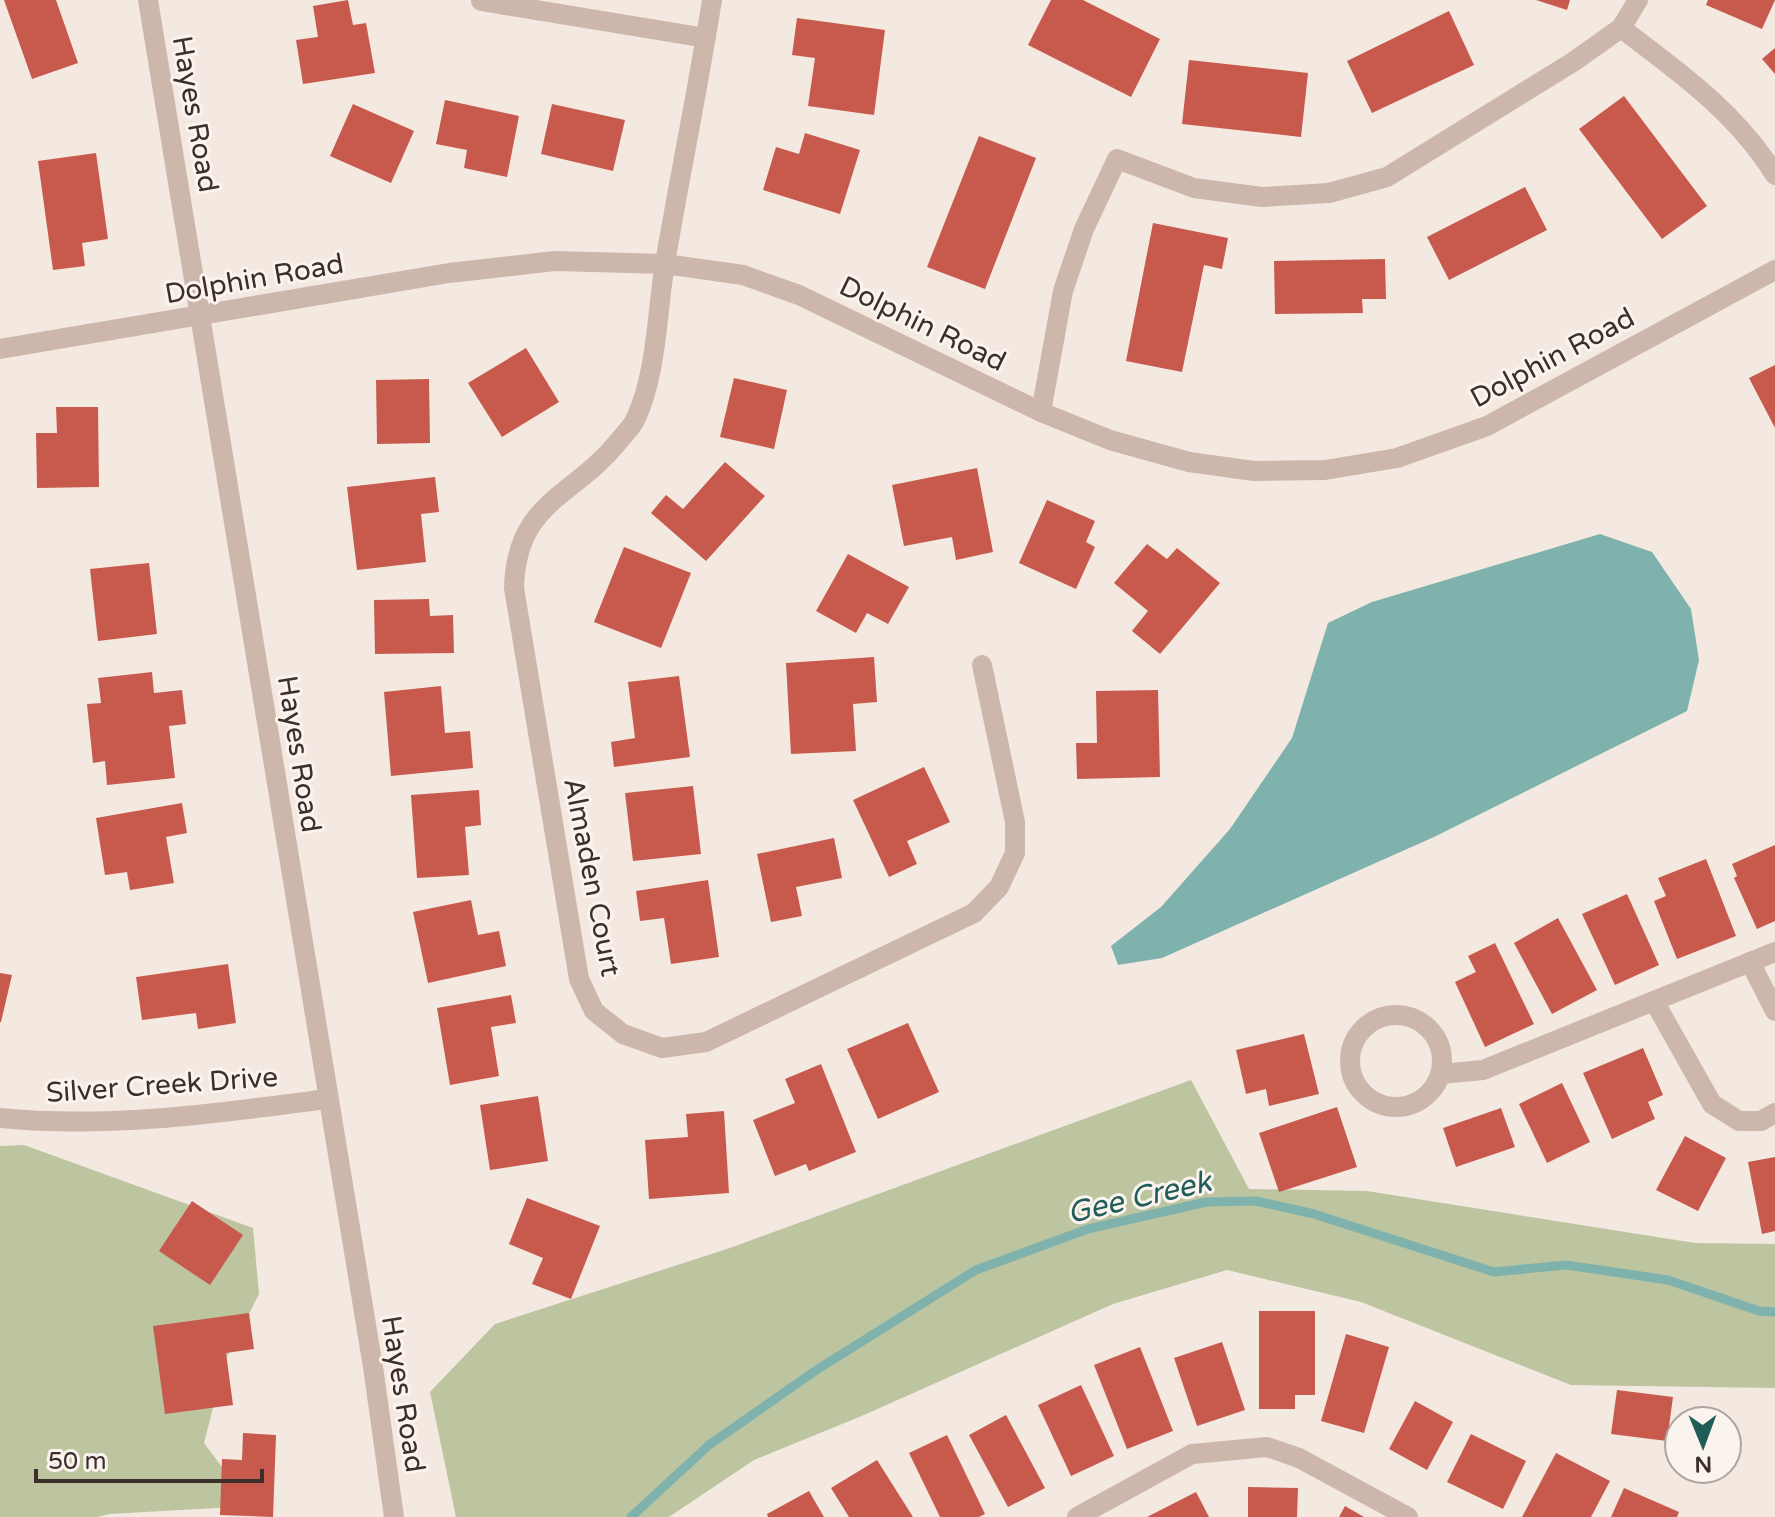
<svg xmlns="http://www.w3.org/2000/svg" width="1775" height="1517" font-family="'Varela Round',sans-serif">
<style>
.green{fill:#bcc4a0}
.water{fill:#7fb2ad}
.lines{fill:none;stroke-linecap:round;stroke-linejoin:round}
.stream{stroke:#7fb2ad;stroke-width:9}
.building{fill:#c75a4c}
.minor{stroke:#cdb7ac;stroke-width:20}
.labels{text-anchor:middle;stroke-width:6;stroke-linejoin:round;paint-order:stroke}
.street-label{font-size:28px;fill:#3b2e2b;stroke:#fbf3ee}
.water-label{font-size:30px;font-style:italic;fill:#205d59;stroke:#fbf3ee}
</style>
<rect width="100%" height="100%" fill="#f4e9e1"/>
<g class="green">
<path d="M 1191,1080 L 1249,1189 L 1367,1191 L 1695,1243 L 1775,1244 L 1775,1388 L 1571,1385 L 1361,1302 L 1227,1270 L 1113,1304 L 864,1415 L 754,1460 L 669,1517 L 456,1517 L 430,1392 L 495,1324 L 730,1248 Z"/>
<path d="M 24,1145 L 253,1228 L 259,1294 L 225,1361 L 204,1443 L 251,1506 L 110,1514 L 97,1517 L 0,1517 L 0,1146 Z"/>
</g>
<path class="water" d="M 1600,534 L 1652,552 L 1691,609 L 1699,660 L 1687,711 L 1434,837 L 1162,958 L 1118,965 L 1111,946 L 1161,907 L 1230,829 L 1292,738 L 1328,623 L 1372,602 Z"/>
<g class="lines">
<path class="stream" d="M 631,1517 L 709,1445 L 818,1369 L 976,1270 L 1088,1229 L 1206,1202 L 1256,1201 L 1314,1214 L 1494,1272 L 1566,1265 L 1668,1280 L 1759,1311 L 1775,1312"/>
</g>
<g class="building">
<path d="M 4,0 L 56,0 L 78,63 L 32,79 Z"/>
<path d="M 348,0 L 353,25 L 366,23 L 375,73 L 303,84 L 296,40 L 318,37 L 313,6 Z"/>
<path d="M 1051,0 L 1083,0 L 1160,39 L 1131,97 L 1028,45 Z"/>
<path d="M 1536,0 L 1570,0 L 1567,10 Z"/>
<path d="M 1708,0 L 1775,0 L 1762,29 L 1706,5 Z"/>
<path d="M 1449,11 L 1474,65 L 1372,113 L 1347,61 Z"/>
<path d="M 797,18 L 885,30 L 874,115 L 808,106 L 815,58 L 792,55 Z"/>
<path d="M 1775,48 L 1775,74 L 1762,59 Z"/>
<path d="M 1189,60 L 1308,73 L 1301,137 L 1182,124 Z"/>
<path d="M 1624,96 L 1707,206 L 1662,239 L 1579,129 Z"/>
<path d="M 445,100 L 519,116 L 507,177 L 464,168 L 467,150 L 436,144 Z"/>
<path d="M 353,104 L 414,131 L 391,183 L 330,156 Z"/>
<path d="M 552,104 L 625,120 L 613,171 L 541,154 Z"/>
<path d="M 805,133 L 860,150 L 840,214 L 763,190 L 776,147 L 799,154 Z"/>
<path d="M 979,136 L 1036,158 L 985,289 L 927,267 Z"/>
<path d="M 96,153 L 108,239 L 82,243 L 85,266 L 53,270 L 38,161 Z"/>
<path d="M 1525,187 L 1547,230 L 1449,280 L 1427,237 Z"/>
<path d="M 1153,223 L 1228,238 L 1222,269 L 1204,265 L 1182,372 L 1126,361 Z"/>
<path d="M 1385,259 L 1386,299 L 1362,299 L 1363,313 L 1275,314 L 1274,261 Z"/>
<path d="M 526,348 L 559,402 L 502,437 L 468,383 Z"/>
<path d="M 1775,365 L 1775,428 L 1749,378 Z"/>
<path d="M 734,378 L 787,390 L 774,449 L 720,437 Z"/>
<path d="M 429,379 L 430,443 L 377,444 L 376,380 Z"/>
<path d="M 56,407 L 98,407 L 99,487 L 37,488 L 36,433 L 57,433 Z"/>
<path d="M 725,462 L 765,496 L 706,561 L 651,513 L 666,495 L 683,509 Z"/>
<path d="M 977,468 L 993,552 L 956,560 L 952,537 L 904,546 L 892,485 Z"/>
<path d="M 435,477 L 439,512 L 421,514 L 426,562 L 357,570 L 347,487 Z"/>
<path d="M 1047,500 L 1095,521 L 1086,542 L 1095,547 L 1076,589 L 1019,563 Z"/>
<path d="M 1147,544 L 1167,559 L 1177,548 L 1220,583 L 1160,654 L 1132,631 L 1148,611 L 1114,583 Z"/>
<path d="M 624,547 L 691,573 L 661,648 L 594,622 Z"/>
<path d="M 848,554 L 909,587 L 888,624 L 867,613 L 856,633 L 816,611 Z"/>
<path d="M 149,563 L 157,634 L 98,641 L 90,569 Z"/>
<path d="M 429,599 L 430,616 L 453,615 L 454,653 L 375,654 L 374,600 Z"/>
<path d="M 874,657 L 877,702 L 853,704 L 856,751 L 791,754 L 786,663 Z"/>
<path d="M 152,672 L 154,693 L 182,690 L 186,724 L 169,726 L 175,778 L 107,785 L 105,761 L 93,763 L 87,704 L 101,703 L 98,678 Z"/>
<path d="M 679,676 L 690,757 L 614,767 L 611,742 L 635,738 L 628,682 Z"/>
<path d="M 441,686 L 445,733 L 470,731 L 473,768 L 391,776 L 384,692 Z"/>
<path d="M 1158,690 L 1160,777 L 1077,779 L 1076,743 L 1097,743 L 1096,691 Z"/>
<path d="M 924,767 L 950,822 L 907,841 L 917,864 L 889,877 L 853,800 Z"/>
<path d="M 693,786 L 701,854 L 633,861 L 625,793 Z"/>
<path d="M 479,790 L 481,825 L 465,827 L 469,875 L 417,878 L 411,795 Z"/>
<path d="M 182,803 L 187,833 L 166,837 L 174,883 L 130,890 L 127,872 L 105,875 L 96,818 Z"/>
<path d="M 834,838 L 842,878 L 796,887 L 802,916 L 771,922 L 757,854 Z"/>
<path d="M 1775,845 L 1775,921 L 1757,929 L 1734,878 L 1737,876 L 1732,864 Z"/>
<path d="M 1706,859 L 1736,936 L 1677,959 L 1654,901 L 1666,896 L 1658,878 Z"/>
<path d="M 708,880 L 719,957 L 671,964 L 664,918 L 640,921 L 636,891 Z"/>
<path d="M 1627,894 L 1659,965 L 1615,985 L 1582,914 Z"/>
<path d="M 471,900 L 478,935 L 499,931 L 506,966 L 428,983 L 413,912 Z"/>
<path d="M 1558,918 L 1597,990 L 1552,1014 L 1514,943 Z"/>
<path d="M 1495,943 L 1534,1024 L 1485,1047 L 1455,982 L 1476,972 L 1468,956 Z"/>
<path d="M 228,964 L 236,1023 L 198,1029 L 196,1013 L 142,1020 L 136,977 Z"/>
<path d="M 0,973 L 12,975 L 1,1022 L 0,1022 Z"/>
<path d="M 511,995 L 516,1023 L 491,1027 L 499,1076 L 450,1085 L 437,1008 Z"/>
<path d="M 908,1023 L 939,1092 L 878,1119 L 847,1049 Z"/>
<path d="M 1304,1034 L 1319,1094 L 1269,1106 L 1266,1089 L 1246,1094 L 1236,1050 Z"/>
<path d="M 1643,1048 L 1663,1095 L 1648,1102 L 1655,1119 L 1612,1139 L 1583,1073 Z"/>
<path d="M 821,1064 L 856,1152 L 809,1171 L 806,1164 L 775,1176 L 753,1120 L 795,1103 L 785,1079 Z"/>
<path d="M 1562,1083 L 1590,1142 L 1547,1163 L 1519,1104 Z"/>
<path d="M 538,1096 L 548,1161 L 490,1170 L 480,1105 Z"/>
<path d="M 1337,1107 L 1357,1167 L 1279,1192 L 1259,1133 Z"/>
<path d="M 1501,1108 L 1515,1147 L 1456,1167 L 1443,1128 Z"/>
<path d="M 724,1111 L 729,1193 L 649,1199 L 645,1140 L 688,1137 L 686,1114 Z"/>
<path d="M 1685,1136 L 1726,1158 L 1698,1211 L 1656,1190 Z"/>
<path d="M 1775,1157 L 1775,1231 L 1762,1234 L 1748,1162 Z"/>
<path d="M 527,1198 L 600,1226 L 571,1299 L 532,1284 L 543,1258 L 509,1244 Z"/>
<path d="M 192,1201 L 243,1235 L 210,1285 L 159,1251 Z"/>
<path d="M 1259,1311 L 1315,1311 L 1315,1395 L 1295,1395 L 1295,1409 L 1259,1409 Z"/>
<path d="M 249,1313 L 254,1349 L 226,1353 L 233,1405 L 165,1414 L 153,1326 Z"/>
<path d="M 1346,1334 L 1389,1347 L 1364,1433 L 1321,1421 Z"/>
<path d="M 1222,1342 L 1245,1410 L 1197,1426 L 1174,1358 Z"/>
<path d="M 1140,1347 L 1173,1431 L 1127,1449 L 1094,1365 Z"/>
<path d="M 1081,1385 L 1114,1456 L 1071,1476 L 1038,1405 Z"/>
<path d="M 1617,1390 L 1673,1397 L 1667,1441 L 1611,1434 Z"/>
<path d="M 1415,1401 L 1453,1422 L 1427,1470 L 1389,1449 Z"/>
<path d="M 1006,1415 L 1045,1488 L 1008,1507 L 969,1435 Z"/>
<path d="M 243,1433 L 276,1435 L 273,1517 L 220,1515 L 222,1459 L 242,1460 Z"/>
<path d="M 1471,1434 L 1526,1461 L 1503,1509 L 1447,1482 Z"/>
<path d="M 947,1435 L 985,1514 L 979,1517 L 940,1517 L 909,1453 Z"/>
<path d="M 1556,1453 L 1610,1481 L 1591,1517 L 1522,1517 Z"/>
<path d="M 877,1460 L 913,1517 L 849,1517 L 831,1488 Z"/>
<path d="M 1248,1487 L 1298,1488 L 1297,1517 L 1248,1517 Z"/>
<path d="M 1624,1488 L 1679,1512 L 1677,1517 L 1611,1517 Z"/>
<path d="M 809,1491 L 824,1517 L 768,1517 L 767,1514 Z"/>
<path d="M 1196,1492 L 1209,1517 L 1147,1517 Z"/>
<path d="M 1345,1506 L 1364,1517 L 1339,1517 Z"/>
</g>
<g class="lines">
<g class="minor">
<path d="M 148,0 L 373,1367 L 394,1517"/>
<path d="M 712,0 C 698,88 680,175 665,263 C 657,311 657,373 636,418 C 633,426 624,434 618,442 C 574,497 516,501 514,588 L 579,979 L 594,1011 L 623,1034 L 662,1048 L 706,1042 L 974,913 L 999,887 L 1015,853 L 1015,822 L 982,665"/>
<path d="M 481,1 L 706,38"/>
<path d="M 1621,28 C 1679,72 1736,112 1775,175"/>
<path d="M 0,349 L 449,273 L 555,261 L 665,264 L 743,275 L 799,295 L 1041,412 L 1110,440 L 1189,462 L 1254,471 L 1325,470 L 1397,458 L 1487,426 L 1775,270"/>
<path d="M 1041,412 L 1063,291 L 1084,229 L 1117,159 L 1194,188 L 1262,197 L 1329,193 L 1387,177 L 1573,62 L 1621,28 L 1638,0"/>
<path d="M 1750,962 L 1775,1011"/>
<path d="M 1654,1001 L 1712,1104 L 1739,1121 L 1761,1121 L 1775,1113"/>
<circle cx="1396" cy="1061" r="46"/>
<path d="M 1440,1074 L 1483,1070 L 1775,952"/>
<path d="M 0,1118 C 109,1129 219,1113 327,1099"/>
<path d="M 1077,1517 L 1192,1454 L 1267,1447 L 1299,1458 L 1408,1517"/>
</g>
</g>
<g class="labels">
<g class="street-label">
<text transform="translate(196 114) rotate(80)" y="10">Hayes Road</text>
<text transform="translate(254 278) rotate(-10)" y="10">Dolphin Road</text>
<text transform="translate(923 323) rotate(26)" y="10">Dolphin Road</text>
<text transform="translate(1552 357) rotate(-28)" y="10">Dolphin Road</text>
<text transform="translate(300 754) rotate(81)" y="10">Hayes Road</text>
<text transform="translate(593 877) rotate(79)" y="10">Almaden Court</text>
<text transform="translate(162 1084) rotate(-4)" y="10">Silver Creek Drive</text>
<text transform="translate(404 1394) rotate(81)" y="10">Hayes Road</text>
</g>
<g class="water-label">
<text transform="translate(1139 1197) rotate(-13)" y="10">Gee Creek</text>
</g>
</g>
<g transform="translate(1703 1445) rotate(179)"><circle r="38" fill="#fbf3ee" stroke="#aea4a0" stroke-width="2"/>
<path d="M0-6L14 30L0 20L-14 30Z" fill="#205d59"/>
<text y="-12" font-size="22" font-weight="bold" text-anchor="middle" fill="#3b2e2b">N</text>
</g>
<path d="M36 1469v12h226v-12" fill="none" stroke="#3b2e2b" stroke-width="4"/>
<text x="48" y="1469" font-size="24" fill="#3b2e2b" stroke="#fbf3ee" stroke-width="6" paint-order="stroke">50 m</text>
</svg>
